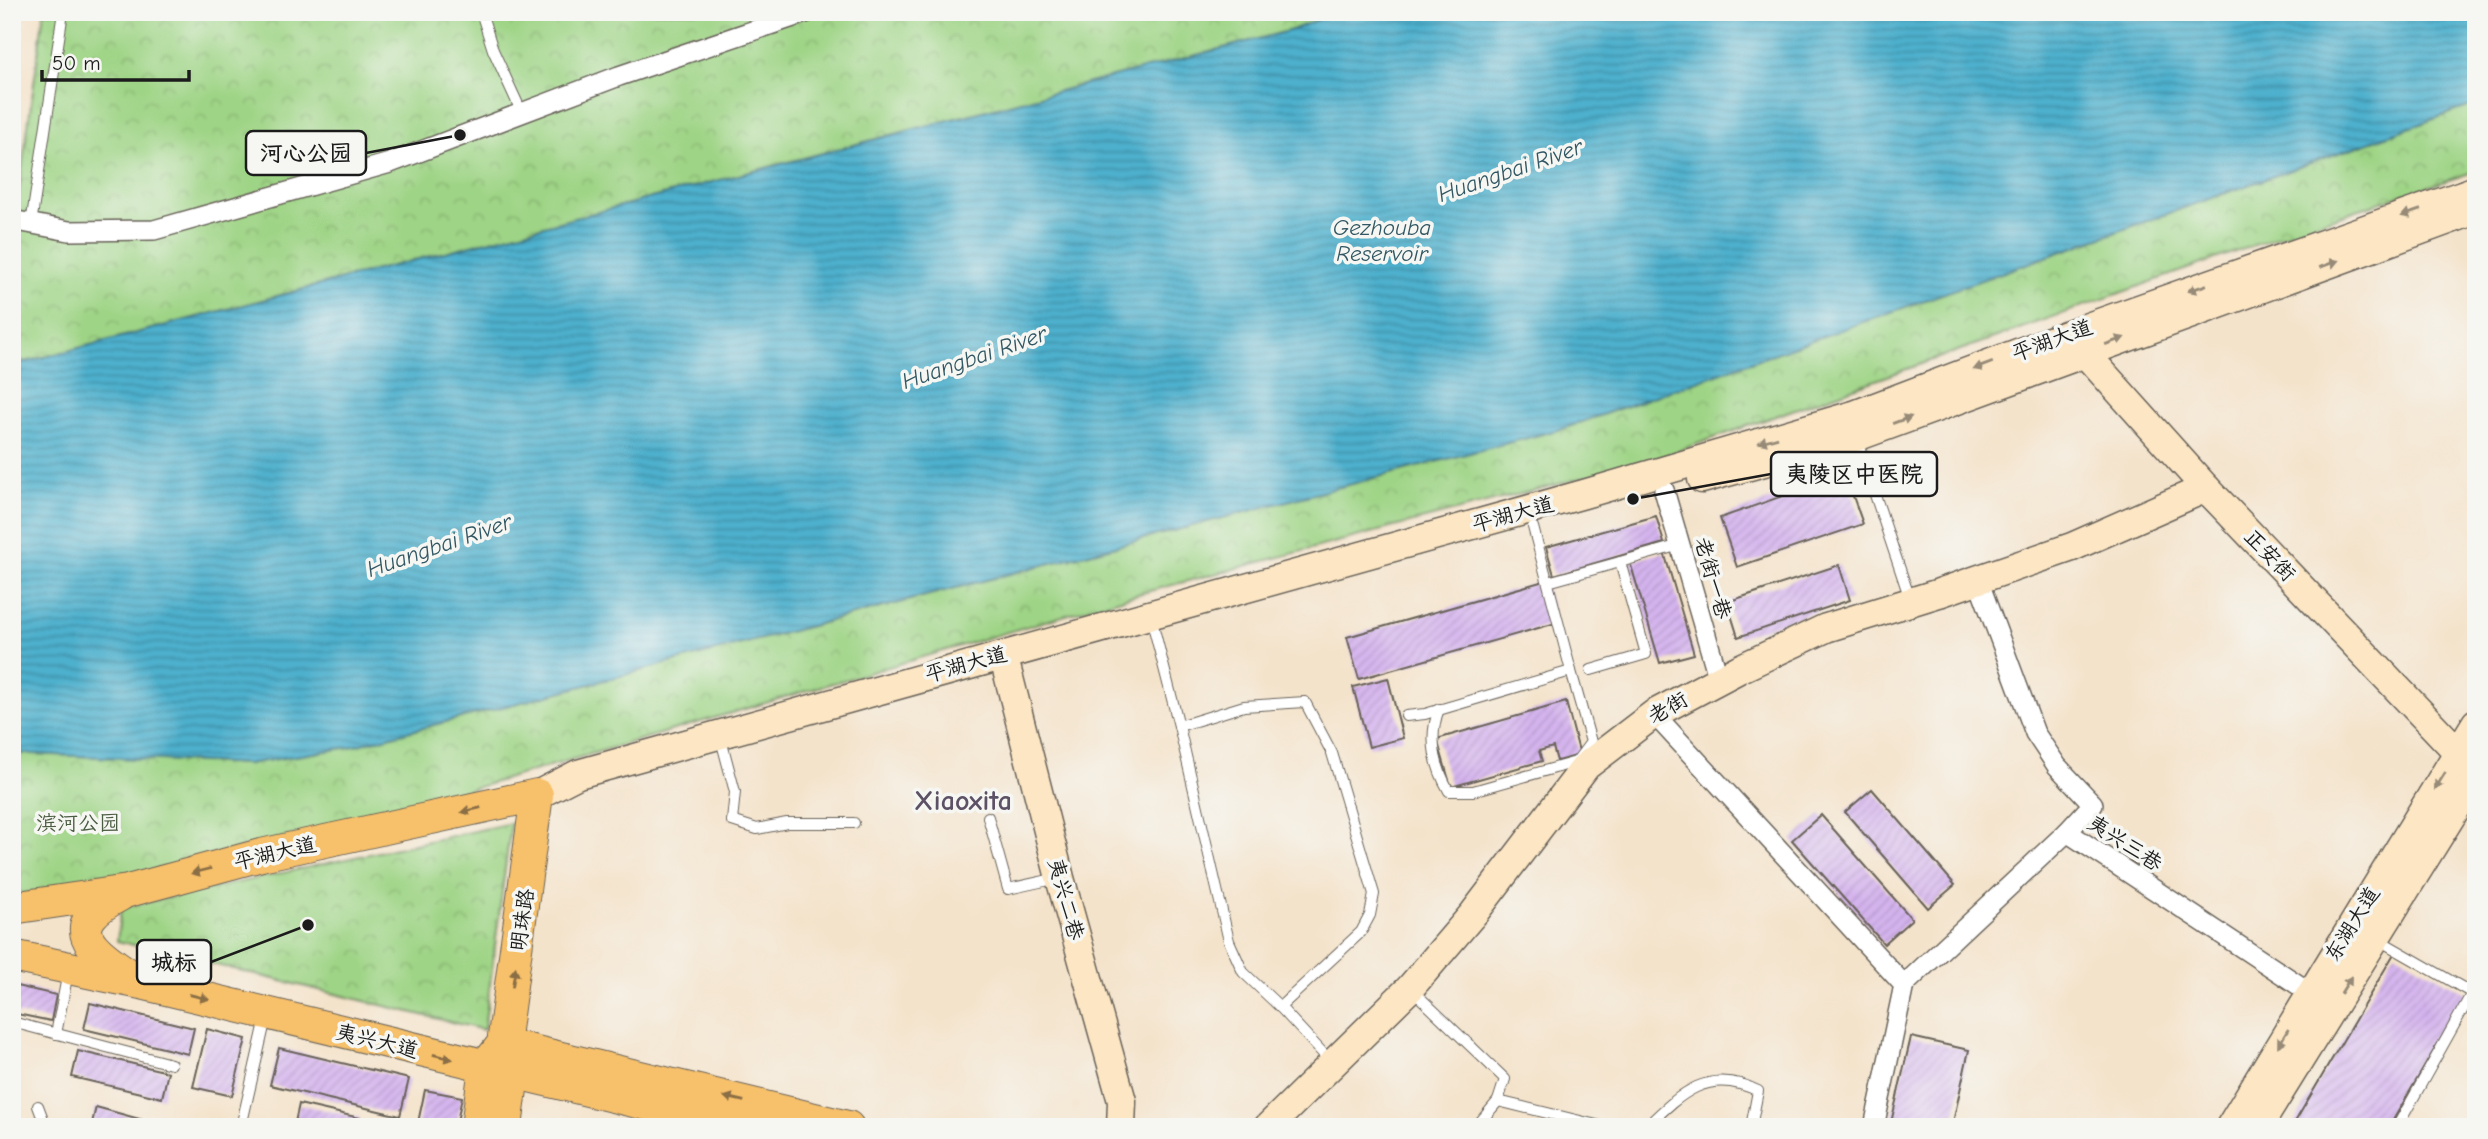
<svg xmlns="http://www.w3.org/2000/svg" width="2488" height="1139" font-family="'Comic Neue','LXGW WenKai TC',sans-serif">
<style>
.park{fill:url(#park-crowns);stroke:#5d7850;stroke-width:2}
.water{fill:url(#water-rules);stroke:#346674;stroke-width:2}
.building{fill:url(#building-hatch)}
.lines{fill:none;stroke-linecap:round;stroke-linejoin:round}
.lane-casing{stroke:#686259;stroke-width:12}
.street-casing{stroke:#686259;stroke-width:22}
.secondary-casing{stroke:#686259;stroke-width:31}
.primary-casing{stroke:#686259;stroke-width:34}
.lane{stroke:#fff;stroke-width:10}
.street{stroke:#fff;stroke-width:19}
.secondary{stroke:#fce6c4;stroke-width:28}
.primary{stroke:#f7c06b;stroke-width:32}
.oneway{fill:#978b78}
.oneway2{fill:#8a6e44}
.labels{text-anchor:middle;stroke-width:7;stroke-linejoin:round;paint-order:stroke}
.street-label{font-size:21px;fill:#1c1c1c;stroke:#f6f6f2}
.park-label{font-size:21px;fill:#4a5c41;stroke:#f6f6f2}
.water-label{font-size:23px;font-style:italic;fill:#305763;stroke:#f6f6f2}
.district-label{font-size:28px;font-weight:bold;fill:#5d5166;stroke:#f6f6f2}
.leader{fill:none;stroke:#1c1c1c;stroke-width:2.5}
.callout-dot{fill:#1c1c1c;stroke:#f6f6f2;stroke-width:2.5}
.callout{fill:#f6f6f2;stroke:#1c1c1c;stroke-width:2.5}
.callout-label{font-size:23px;text-anchor:middle;font-weight:bold;fill:#1c1c1c}
</style>
<defs>
<pattern id="park-crowns" width="20" height="18" patternUnits="userSpaceOnUse" patternTransform="scale(1.75)"><rect width="20" height="18" fill="#9ed485"/><path d="M2 6a3 3 0 1 1 6 0M12 15a3 3 0 1 1 6 0" fill="none" stroke="#88b572"/></pattern>
<pattern id="water-rules" width="6" height="5" patternUnits="userSpaceOnUse" patternTransform="scale(1.75)"><rect width="6" height="5" fill="#4db0cd"/><path d="M0 2.5h6" fill="none" stroke="#3f8ea6"/></pattern>
<pattern id="building-hatch" width="6" height="6" patternUnits="userSpaceOnUse" patternTransform="scale(1.75)"><rect width="6" height="6" fill="#d5b4ee"/><path d="M-1 1l2-2M0 6l6-6M5 7l2-2" fill="none" stroke="#b69acc"/></pattern>
</defs>
<rect width="100%" height="100%" fill="#f6f6f2"/>
<filter id="ink" filterUnits="userSpaceOnUse"><feTurbulence type="fractalNoise" baseFrequency=".0143" numOctaves="2"/><feDisplacementMap in="SourceGraphic" scale="14" xChannelSelector="R" yChannelSelector="G"/><feConvolveMatrix kernelMatrix="1 2 1 2 8 2 1 2 1" color-interpolation-filters="sRGB"/></filter>
<filter id="wash" filterUnits="userSpaceOnUse"><feTurbulence type="fractalNoise" baseFrequency=".00686" numOctaves="4" result="noise"/><feDisplacementMap in="SourceGraphic" scale="28" xChannelSelector="R" yChannelSelector="G"/><feGaussianBlur stdDeviation="1.57" result="paint"/><feColorMatrix in="noise" values="0 0 0 0 0 0 0 0 0 0 0 0 0 0 0 0 0 1.4 0 .05"/><feComposite in="paint" operator="in"/></filter>
<g filter="url(#wash)">
<rect width="100%" height="100%" fill="#f4e3cb"/>
<g class="park">
<path d="M 44,12 L 1336,12 L 1292,30 L 25,362 L 12,359 L 12,240 Z"/>
<path d="M 2476,104 L 2476,171 L 2302,228 L 1658,458 L 1138,594 L 444,797 L 79,889 L 12,894 L 12,753 L 247,764 L 350,747 L 1565,428 Z"/>
<path d="M 511,823 L 484,1030 L 117,941 L 121,908 Z"/>
</g>
<path class="water" d="M 1336,12 L 2476,12 L 2476,104 L 1565,428 L 350,747 L 247,764 L 12,753 L 12,359 L 26,362 L 1292,30 Z"/>
<g id="blocks">
<g class="building">
<path d="M 1845,474 L 1863,524 L 1737,567 L 1720,518 Z"/>
<path d="M 1656,516 L 1664,543 L 1554,575 L 1546,547 Z"/>
<path d="M 1664,552 L 1694,654 L 1660,663 L 1630,562 Z"/>
<path d="M 1839,565 L 1850,600 L 1738,637 L 1727,602 Z"/>
<path d="M 1544,581 L 1556,623 L 1359,679 L 1347,637 Z"/>
<path d="M 1388,678 L 1403,738 L 1369,747 L 1353,687 Z"/>
<path d="M 1566,702 L 1580,755 L 1557,761 L 1553,747 L 1539,751 L 1542,761 L 1451,787 L 1437,739 Z"/>
<path d="M 1872,789 L 1955,885 L 1928,908 L 1845,812 Z"/>
<path d="M 1821,815 L 1912,919 L 1884,944 L 1792,840 Z"/>
<path d="M 2395,952 L 2467,994 L 2389,1127 L 2292,1127 Z"/>
<path d="M 12,985 L 56,995 L 51,1021 L 12,1013 Z"/>
<path d="M 90,1003 L 194,1028 L 188,1054 L 84,1029 Z"/>
<path d="M 207,1029 L 246,1039 L 232,1096 L 193,1087 Z"/>
<path d="M 1911,1037 L 1969,1050 L 1952,1127 L 1890,1127 Z"/>
<path d="M 279,1048 L 409,1079 L 400,1116 L 270,1085 Z"/>
<path d="M 78,1051 L 168,1072 L 162,1098 L 72,1077 Z"/>
<path d="M 425,1090 L 462,1097 L 456,1127 L 417,1127 Z"/>
<path d="M 299,1104 L 360,1118 L 358,1127 L 294,1127 Z"/>
<path d="M 96,1107 L 165,1126 L 165,1127 L 91,1127 Z"/>
</g>
</g>
</g>
<g filter="url(#ink)">
<use href="#blocks" fill-opacity="0" stroke="#686259" stroke-width="2"/>
<g class="lines">
<g class="lane-casing">
<g id="lane">
<path d="M 481,12 L 493,50 L 522,113"/>
<path d="M 31,224 L 63,12"/>
<path d="M 1857,441 L 1910,599"/>
<path d="M 1620,562 L 1680,545"/>
<path d="M 1548,582 L 1620,562 L 1646,654 L 1591,670"/>
<path d="M 1154,629 L 1179,726 L 1244,706 L 1305,702 L 1332,753 L 1374,894 L 1370,915 L 1361,932 L 1280,1007 L 1332,1063"/>
<path d="M 1439,709 C 1428,738 1434,765 1449,791 L 1473,791 L 1576,762 L 1591,742 L 1571,671"/>
<path d="M 1406,716 L 1425,714 L 1571,671 L 1533,527"/>
<path d="M 1179,726 L 1229,941 L 1243,972 L 1280,1007"/>
<path d="M 723,747 L 735,792 L 732,821 L 757,829 L 787,823 L 854,823"/>
<path d="M 988,817 L 1008,889 L 1058,878"/>
<path d="M 2379,940 L 2472,993 L 2397,1127"/>
<path d="M 1411,989 L 1505,1079 L 1498,1101"/>
<path d="M 12,1022 L 171,1064"/>
<path d="M 56,1034 L 68,972"/>
<path d="M 38,1106 L 46,1127"/>
<path d="M 241,1127 L 266,1018"/>
<path d="M 1476,1127 L 1498,1101 L 1605,1127"/>
<path d="M 1646,1127 C 1681,1093 1709,1066 1758,1091 L 1751,1127"/>
</g>
</g>
<g class="street-casing">
<g id="street">
<path d="M 12,220 L 69,231 L 154,230 L 390,163 L 619,76 L 808,12"/>
<path d="M 1664,490 L 1719,680"/>
<path d="M 1978,580 L 2035,733 L 2057,766 L 2093,804 L 2067,832"/>
<path d="M 1654,714 L 1904,985 L 1874,1127"/>
<path d="M 1904,985 L 2067,832 L 2309,992"/>
</g>
</g>
<g class="secondary-casing">
<g id="secondary">
<path d="M 2074,341 L 2206,488 L 2476,771"/>
<path d="M 1702,479 L 1856,437 L 2473,211"/>
<path d="M 1007,670 L 1060,878 L 1122,1101 L 1121,1127"/>
<path d="M 537,795 L 578,774 L 1584,494 L 1854,415 L 2068,334 L 2476,190"/>
<path d="M 1268,1127 L 1410,988 L 1474,913 L 1586,766 L 1654,714 L 1739,669 L 1826,628 L 1939,593 L 2072,547 L 2206,488"/>
<path d="M 2230,1127 L 2476,723"/>
<path d="M 2258,1127 L 2476,776"/>
</g>
</g>
<g class="primary-casing">
<g id="primary">
<path d="M 120,895 C 61,926 88,948 131,976"/>
<path d="M 12,908 L 128,891 L 261,855 L 537,795 L 503,1044 L 485,1067 L 477,1127"/>
<path d="M 12,956 L 141,983 L 742,1127"/>
<path d="M 503,1044 L 848,1127"/>
<path d="M 506,1053 L 513,1074 L 506,1127"/>
</g>
</g>
<use href="#lane" class="lane"/>
<use href="#street" class="street"/>
<use href="#secondary" class="secondary"/>
<use href="#primary" class="primary"/>
</g>
<defs><path id="oneway-solid" d="M-6-.8H1V-3.2L6.5 0L1 3.2V.8H-6Z" transform="scale(1.75)"/></defs>
<g class="oneway">
<use href="#oneway-solid" transform="translate(2411 213) rotate(161)"/>
<use href="#oneway-solid" transform="translate(2329 264) rotate(-20)"/>
<use href="#oneway-solid" transform="translate(2197 288) rotate(161)"/>
<use href="#oneway-solid" transform="translate(2115 341) rotate(-20)"/>
<use href="#oneway-solid" transform="translate(1983 366) rotate(159)"/>
<use href="#oneway-solid" transform="translate(1902 420) rotate(-20)"/>
<use href="#oneway-solid" transform="translate(1768 440) rotate(164)"/>
<use href="#oneway-solid" transform="translate(2440 781) rotate(122)"/>
<use href="#oneway-solid" transform="translate(2346 985) rotate(-58)"/>
<use href="#oneway-solid" transform="translate(2283 1038) rotate(121)"/>
</g>
<g class="oneway2">
<use href="#oneway-solid" transform="translate(471 810) rotate(167)"/>
<use href="#oneway-solid" transform="translate(201 871) rotate(165)"/>
<use href="#oneway-solid" transform="translate(514 977) rotate(-81)"/>
<use href="#oneway-solid" transform="translate(199 997) rotate(14)"/>
<use href="#oneway-solid" transform="translate(443 1057) rotate(14)"/>
<use href="#oneway-solid" transform="translate(734 1099) rotate(-167)"/>
</g>
</g>
<g class="labels">
<g class="street-label">
<text transform="translate(2052 340) rotate(-20)" y="7">平湖大道</text>
<text transform="translate(1513 514) rotate(-15)" y="7">平湖大道</text>
<text transform="translate(2270 555) rotate(46)" y="7">正安街</text>
<text transform="translate(1713 578) rotate(74)" y="7">老街一巷</text>
<text transform="translate(966 664) rotate(-15)" y="7">平湖大道</text>
<text transform="translate(1668 708) rotate(-31)" y="7">老街</text>
<text transform="translate(2125 843) rotate(33)" y="7">夷兴三巷</text>
<text transform="translate(275 853) rotate(-13)" y="7">平湖大道</text>
<text transform="translate(1066 899) rotate(75)" y="7">夷兴二巷</text>
<text transform="translate(522 920) rotate(-82)" y="7">明珠路</text>
<text transform="translate(2352 924) rotate(-58)" y="7">东湖大道</text>
<text transform="translate(377 1041) rotate(14)" y="7">夷兴大道</text>
</g>
<g class="park-label">
<text x="78" y="830">滨河公园</text>
</g>
<g class="water-label">
<text transform="translate(1510 170) rotate(-19)" y="8">Huangbai River</text>
<text x="1382" y="235">Gezhouba<tspan x="1382" dy="26">Reservoir</tspan></text>
<text transform="translate(974 357) rotate(-19)" y="8">Huangbai River</text>
<text transform="translate(439 545) rotate(-19)" y="8">Huangbai River</text>
</g>
<g class="district-label">
<text x="963" y="810">Xiaoxita</text>
</g>
</g>
<path class="leader" d="M460 135L366 153M1633 499L1771 474M308 925L211 962"/>
<g class="callout-dot">
<circle cx="460" cy="135" r="7"/>
<circle cx="1633" cy="499" r="7"/>
<circle cx="308" cy="925" r="7"/>
</g>
<g class="callout">
<rect x="246" y="131" width="120" height="44" rx="7"/>
<rect x="1771" y="452" width="166" height="44" rx="7"/>
<rect x="137" y="940" width="74" height="44" rx="7"/>
</g>
<g class="callout-label">
<text x="306" y="161">河心公园</text>
<text x="1854" y="482">夷陵区中医院</text>
<text x="174" y="970">城标</text>
</g>
<rect width="2488" height="1139" fill="none" stroke="#f6f6f2" stroke-width="42"/>
<path d="M42 70v10h147v-10" fill="none" stroke="#1c1c1c" stroke-width="3.5"/>
<text x="52" y="70" font-size="21" fill="#1c1c1c" stroke="#f6f6f2" stroke-width="5" paint-order="stroke">50 m</text>
</svg>
